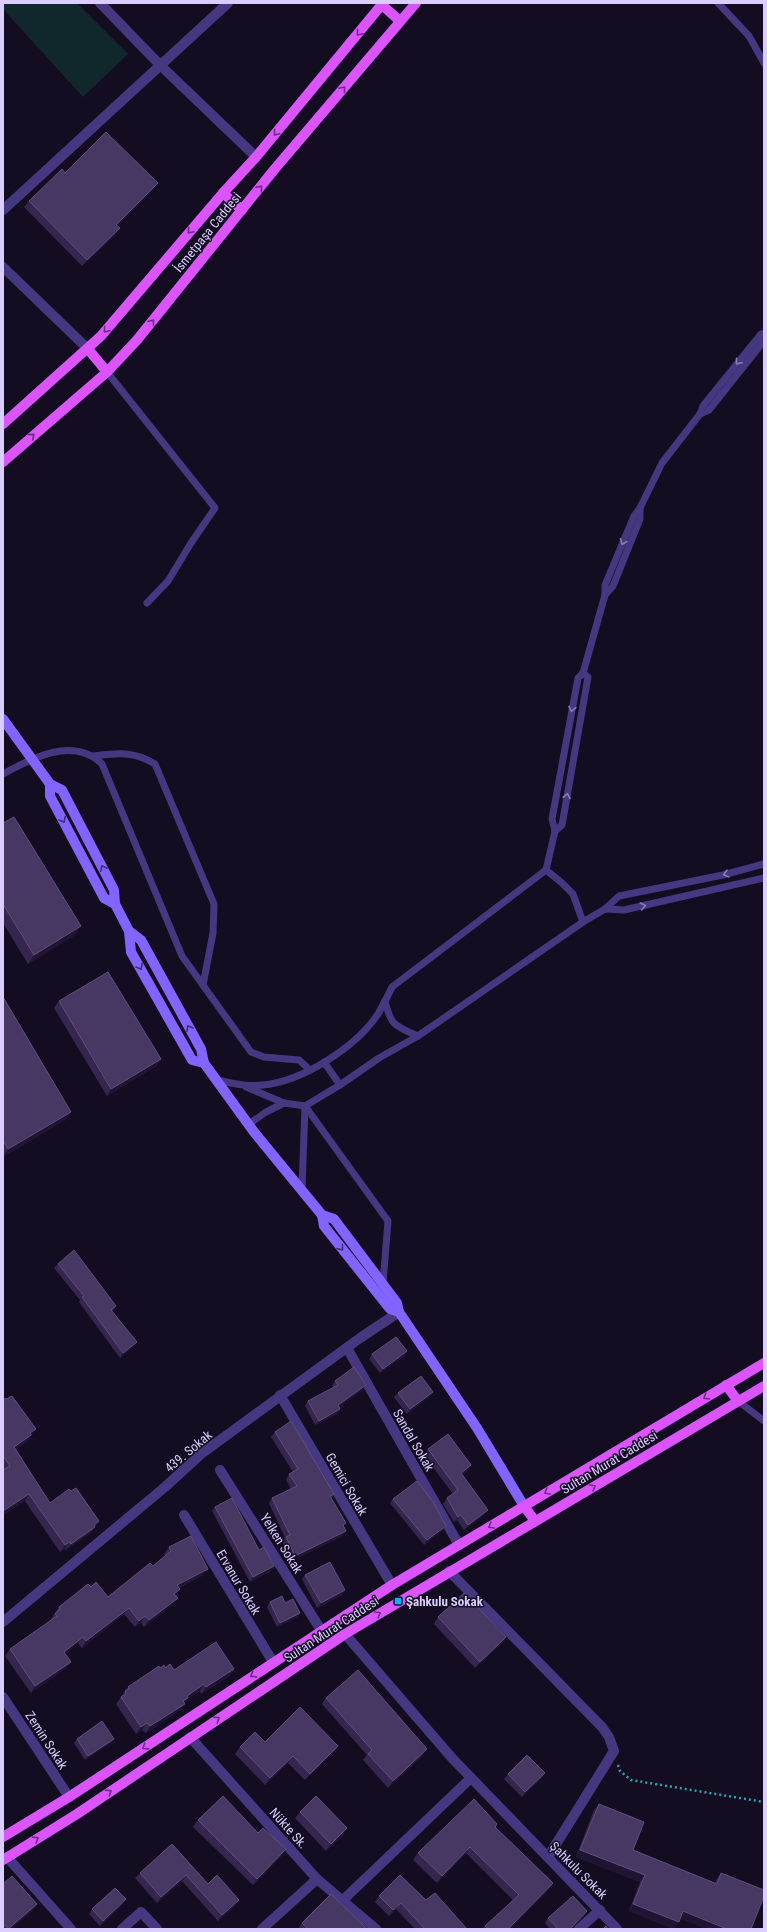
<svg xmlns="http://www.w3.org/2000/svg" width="767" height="1932" font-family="'Roboto Condensed',sans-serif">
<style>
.green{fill:#10282b}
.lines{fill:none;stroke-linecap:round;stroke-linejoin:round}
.path{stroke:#2ca5b4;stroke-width:2.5;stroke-dasharray:2 3;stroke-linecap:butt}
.lane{stroke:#463781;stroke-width:7}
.street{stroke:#463781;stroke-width:10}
.secondary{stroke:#8264ff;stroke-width:10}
.primary{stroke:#dc54ff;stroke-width:10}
.wall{fill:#35264f}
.shaded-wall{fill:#201435}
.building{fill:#463862;stroke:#5e4f7b}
.oneway{stroke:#6e2d85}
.oneway2{stroke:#897aba}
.oneway3{stroke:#40307a}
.poi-dot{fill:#00b6f8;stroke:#140d21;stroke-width:1.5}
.labels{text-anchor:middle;stroke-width:3;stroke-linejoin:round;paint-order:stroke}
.street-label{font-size:13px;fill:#dbcdff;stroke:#140d21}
.poi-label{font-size:13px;font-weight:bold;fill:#dbcdff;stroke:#140d21;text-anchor:start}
</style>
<rect width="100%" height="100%" fill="#140d21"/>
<path class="green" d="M 3,3 L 77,3 L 128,54 L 83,97 L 3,9 Z"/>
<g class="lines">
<path class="path" d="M 618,1765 L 620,1771 L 631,1780 L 764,1802"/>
<g class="lane">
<path d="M 718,3 L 749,36 L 764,63"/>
<path d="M 107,372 L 215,508 L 191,543 L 168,581 L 147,603"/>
<path d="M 700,414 L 709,410 L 764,341"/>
<path d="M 605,595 L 613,586 L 640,519 L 640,508"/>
<path d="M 94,756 C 119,753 133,751 155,764 L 214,904 L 213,933 L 203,985"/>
<path d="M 3,774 C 32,758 73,736 102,764 L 182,956 L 251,1052 L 264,1057 L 299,1060 L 310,1070"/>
<path d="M 555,831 L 562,825 L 588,677 L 583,673"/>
<path d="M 546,870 L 562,883 L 573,894 L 583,922 L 605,909 L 619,896 L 723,875 L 764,864"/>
<path d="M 605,909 L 624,910 L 764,878"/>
<path d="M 385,1001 C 391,1026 395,1026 418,1036 L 583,922"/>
<path d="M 217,1080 C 232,1083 246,1087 262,1085 C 302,1082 356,1047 378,1014 C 383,1005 388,996 392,987 L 546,870 L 555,831 L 552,819 L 578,678 L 583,673 L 605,595 L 605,585 L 634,516 L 640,508 L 662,463 L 700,414 L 703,406 L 761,334 L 764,333"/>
<path d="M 340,1085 L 379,1058 L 418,1036"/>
<path d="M 246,1087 L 284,1103 L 305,1106 L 388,1221 L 383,1283"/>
<path d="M 249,1124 L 266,1112 L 284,1103"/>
<path d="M 302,1189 L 305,1106 L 340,1085 L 324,1062"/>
<path d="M 738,1401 L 764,1421"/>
</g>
<g class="street">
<path d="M 100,3 L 160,65 L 256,157"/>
<path d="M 3,210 L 228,3"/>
<path d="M 3,267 L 88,349"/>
<path d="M 347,1348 L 459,1545"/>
<path d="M 280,1395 L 392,1585"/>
<path d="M 220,1470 L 321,1630"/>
<path d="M 184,1515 L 273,1662"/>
<path d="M 449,1571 L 602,1727 L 609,1737 L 614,1751 L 548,1857"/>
<path d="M 3,1622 L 165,1487 L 201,1454 L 360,1338 L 399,1312"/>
<path d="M 345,1634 L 452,1758 L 617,1929"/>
<path d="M 3,1697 L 69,1797"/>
<path d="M 190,1737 L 317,1879 L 376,1929"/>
<path d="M 7,1857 L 71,1929"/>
<path d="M 343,1900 L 471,1778"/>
<path d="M 122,1929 L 141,1912 L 157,1929"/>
<path d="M 262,1929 L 317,1879"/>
<path d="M 579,1929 L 600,1910"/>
</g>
<g class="secondary">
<path d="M 3,719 L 50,784 L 62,790 L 114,890 L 115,904 L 129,931 L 131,952 L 192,1060 L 204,1063"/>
<path d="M 50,784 L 50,796 L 104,898 L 115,904"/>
<path d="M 129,931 L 141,940 L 201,1049 L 204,1063 L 254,1132 L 322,1215 L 334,1219 L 397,1303 L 399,1312 L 477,1428 L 524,1506"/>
<path d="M 322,1215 L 324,1226 L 390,1309 L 399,1312"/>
</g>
<g class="primary">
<path d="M 382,5 L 400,21"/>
<path d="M 223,193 L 242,210"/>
<path d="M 88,349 L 107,372"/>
<path d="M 3,424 L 101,336 L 223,193 L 256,157 L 383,3"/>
<path d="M 3,462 L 107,372 L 137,340 L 273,171 L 416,3"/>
<path d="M 726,1385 L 738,1401"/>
<path d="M 524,1506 L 535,1521"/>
<path d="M 3,1837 L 69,1797 L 392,1585 L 764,1363"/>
<path d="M 3,1860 L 77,1814 L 345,1634 L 764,1386"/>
</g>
</g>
<g class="wall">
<path d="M 65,173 L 153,190 L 117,226 L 115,235 L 82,266 L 24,207 L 29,201 Z"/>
<path d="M 3,823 L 75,935 L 28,964 L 3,923 Z"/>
<path d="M 3,997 L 71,1112 L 65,1120 L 3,1157 Z"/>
<path d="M 59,1001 L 161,1059 L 156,1066 L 107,1096 L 54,1008 Z"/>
<path d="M 58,1264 L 116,1306 L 112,1312 L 133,1347 L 120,1358 L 79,1302 L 80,1300 L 54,1268 Z"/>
<path d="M 407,1351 L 404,1356 L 380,1373 L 369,1359 L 372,1354 Z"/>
<path d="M 335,1381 L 366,1385 L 363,1389 L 339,1407 L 337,1414 L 315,1425 L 305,1406 L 308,1401 L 333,1388 L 332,1386 Z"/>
<path d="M 398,1393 L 430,1396 L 407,1414 L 394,1397 Z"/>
<path d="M 3,1400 L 31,1436 L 27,1442 L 16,1449 L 50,1503 L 99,1521 L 90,1533 L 66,1550 L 65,1549 L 60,1552 L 25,1501 L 3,1515 Z"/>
<path d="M 275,1432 L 334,1494 L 331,1498 L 344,1526 L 343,1536 L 291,1561 L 282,1542 L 285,1538 L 269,1503 L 272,1498 L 291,1489 L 286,1480 L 289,1474 L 293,1472 L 271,1437 Z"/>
<path d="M 428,1449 L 467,1471 L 462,1475 L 484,1515 L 464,1530 L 457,1520 L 454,1522 L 443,1504 L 447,1498 L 453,1494 L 424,1455 Z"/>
<path d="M 393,1499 L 446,1526 L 443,1530 L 424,1545 L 390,1503 Z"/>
<path d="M 215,1507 L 259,1550 L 274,1566 L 271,1571 L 250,1582 L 212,1511 Z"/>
<path d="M 169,1547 L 203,1575 L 179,1588 L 176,1595 L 178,1598 L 173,1604 L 144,1627 L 141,1623 L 135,1627 L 124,1614 L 82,1648 L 78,1643 L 65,1654 L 66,1668 L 31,1693 L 5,1656 L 10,1649 L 50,1621 L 54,1614 L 59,1607 L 91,1587 L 108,1597 L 153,1566 L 165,1556 L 164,1554 Z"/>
<path d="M 305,1575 L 345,1590 L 342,1595 L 317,1608 L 302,1579 Z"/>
<path d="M 270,1602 L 285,1603 L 297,1617 L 277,1627 L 267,1607 Z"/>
<path d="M 438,1617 L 506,1637 L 501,1644 L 475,1668 L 434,1624 Z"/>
<path d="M 160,1668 L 165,1668 L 174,1670 L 234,1669 L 229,1676 L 201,1694 L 200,1691 L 186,1700 L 180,1710 L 146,1733 L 142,1730 L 136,1734 L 116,1704 L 128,1687 Z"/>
<path d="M 326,1698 L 422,1756 L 388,1788 L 363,1760 L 367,1755 L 322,1704 Z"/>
<path d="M 77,1739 L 114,1739 L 110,1743 L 85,1760 L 74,1743 Z"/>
<path d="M 265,1742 L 333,1753 L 305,1780 L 288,1763 L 265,1785 L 235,1754 L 240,1747 Z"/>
<path d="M 545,1773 L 541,1778 L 522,1797 L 504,1779 L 508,1774 Z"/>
<path d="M 599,1804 L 633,1850 L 715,1883 L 716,1880 L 721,1873 L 764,1890 L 680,1919 L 674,1929 L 629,1911 L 640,1882 L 576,1857 L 594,1810 Z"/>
<path d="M 300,1812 L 343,1835 L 326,1851 L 295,1818 Z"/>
<path d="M 198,1820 L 258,1833 L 286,1849 L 281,1856 L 253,1885 L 193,1827 Z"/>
<path d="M 497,1824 L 495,1827 L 553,1883 L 548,1890 L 510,1929 L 482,1929 L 485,1926 L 513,1900 L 466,1853 L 437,1883 L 413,1860 L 418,1853 Z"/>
<path d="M 172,1844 L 208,1884 L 235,1906 L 218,1921 L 182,1881 L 157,1903 L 135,1878 L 140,1873 Z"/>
<path d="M 3,1884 L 32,1911 L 11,1929 L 3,1929 Z"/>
<path d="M 379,1896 L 426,1900 L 467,1929 L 415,1929 L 396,1909 L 389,1916 L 375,1902 Z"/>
<path d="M 123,1904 L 100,1926 L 89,1914 L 92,1909 Z"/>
<path d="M 584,1916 L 571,1929 L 550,1929 L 545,1923 L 548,1918 Z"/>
<path d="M 302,1923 L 367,1929 L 298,1929 Z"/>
</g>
<g class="shaded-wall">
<path d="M 158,183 L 153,190 L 112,231 L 116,225 Z"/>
<path d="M 120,228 L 115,235 L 82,266 L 87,260 Z"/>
<path d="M 81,926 L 75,935 L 28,964 L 34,955 Z"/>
<path d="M 161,1059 L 156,1066 L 107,1096 L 111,1089 Z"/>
<path d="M 71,1112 L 65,1120 L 3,1157 L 8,1149 Z"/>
<path d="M 137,1342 L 133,1347 L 120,1358 L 123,1353 Z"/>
<path d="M 407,1351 L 404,1356 L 380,1373 L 383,1369 Z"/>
<path d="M 366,1385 L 363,1389 L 335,1410 L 338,1405 Z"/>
<path d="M 433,1392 L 430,1396 L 407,1414 L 410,1409 Z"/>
<path d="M 340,1409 L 337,1414 L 315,1425 L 319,1421 Z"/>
<path d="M 36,1429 L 27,1442 L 9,1453 L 14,1447 Z"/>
<path d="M 471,1465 L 467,1471 L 457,1478 L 461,1473 Z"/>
<path d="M 29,1494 L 25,1501 L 3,1515 L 3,1511 Z"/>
<path d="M 488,1510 L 484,1515 L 464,1530 L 468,1525 Z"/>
<path d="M 461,1515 L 457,1520 L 454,1522 L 458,1517 Z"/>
<path d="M 99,1521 L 90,1533 L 66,1550 L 71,1544 Z"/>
<path d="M 446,1526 L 443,1530 L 424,1545 L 427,1540 Z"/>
<path d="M 346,1531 L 343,1536 L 291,1561 L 295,1556 Z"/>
<path d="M 70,1542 L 65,1549 L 60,1552 L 65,1545 Z"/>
<path d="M 274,1566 L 271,1571 L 250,1582 L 253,1577 Z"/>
<path d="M 208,1569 L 203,1575 L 172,1591 L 177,1585 Z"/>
<path d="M 180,1589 L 176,1596 L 174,1594 Z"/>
<path d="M 345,1590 L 342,1595 L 317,1608 L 321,1603 Z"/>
<path d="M 178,1598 L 173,1604 L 144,1627 L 149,1620 Z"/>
<path d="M 129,1608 L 124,1614 L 82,1648 L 86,1641 Z"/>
<path d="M 300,1613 L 297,1617 L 277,1627 L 280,1623 Z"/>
<path d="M 145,1616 L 141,1623 L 135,1627 L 139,1621 Z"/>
<path d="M 83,1637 L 78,1643 L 59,1659 L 64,1652 Z"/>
<path d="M 506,1637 L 501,1644 L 475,1668 L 480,1662 Z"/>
<path d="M 71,1662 L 66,1668 L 31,1693 L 35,1686 Z"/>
<path d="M 234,1669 L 229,1676 L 201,1694 L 206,1687 Z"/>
<path d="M 204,1684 L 200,1691 L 186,1700 L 180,1710 L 146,1733 L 150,1726 L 178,1708 L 187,1696 Z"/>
<path d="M 147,1723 L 142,1730 L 136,1734 L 141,1727 Z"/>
<path d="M 114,1739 L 110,1743 L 85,1760 L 88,1756 Z"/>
<path d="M 338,1746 L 333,1753 L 305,1780 L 310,1774 Z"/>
<path d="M 427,1749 L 422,1756 L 388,1788 L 393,1781 Z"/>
<path d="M 293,1756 L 288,1763 L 265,1785 L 270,1778 Z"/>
<path d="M 545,1773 L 541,1778 L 522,1797 L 525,1792 Z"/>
<path d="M 347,1828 L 343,1835 L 326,1851 L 331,1844 Z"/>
<path d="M 470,1847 L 466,1853 L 437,1883 L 442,1876 Z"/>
<path d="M 286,1849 L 281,1856 L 253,1885 L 257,1879 Z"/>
<path d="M 580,1850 L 645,1875 L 640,1882 L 576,1857 Z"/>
<path d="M 186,1875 L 182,1881 L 157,1903 L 161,1897 Z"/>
<path d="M 553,1883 L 548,1890 L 510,1929 L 508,1929 Z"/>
<path d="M 126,1899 L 123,1904 L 100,1926 L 103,1921 Z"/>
<path d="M 239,1900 L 235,1906 L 218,1921 L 222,1915 Z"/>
<path d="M 401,1903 L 396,1909 L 389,1916 L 393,1910 Z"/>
<path d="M 37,1904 L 32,1911 L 11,1929 L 8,1929 Z"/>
<path d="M 633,1904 L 679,1922 L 674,1929 L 629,1911 Z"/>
<path d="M 587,1911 L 584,1916 L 571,1929 L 570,1929 Z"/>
<path d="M 683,1911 L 727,1929 L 706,1929 L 678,1918 Z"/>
</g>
<g class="building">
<path d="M 106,132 L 158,183 L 116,225 L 120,228 L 87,260 L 29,201 L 62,169 L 65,173 Z"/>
<path d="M 14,817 L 81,926 L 34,955 L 3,904 L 3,823 Z"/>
<path d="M 108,972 L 161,1059 L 111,1089 L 59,1001 Z"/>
<path d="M 3,997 L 71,1112 L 8,1149 L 3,1140 Z"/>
<path d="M 74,1250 L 116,1306 L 111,1310 L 137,1342 L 123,1353 L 82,1297 L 84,1296 L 58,1264 Z"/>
<path d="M 396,1337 L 407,1351 L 383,1369 L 372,1354 Z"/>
<path d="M 354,1367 L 366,1385 L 338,1405 L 340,1409 L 319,1421 L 308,1401 L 338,1385 L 335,1381 Z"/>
<path d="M 421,1376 L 433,1392 L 410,1409 L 398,1393 Z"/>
<path d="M 12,1396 L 36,1429 L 30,1433 L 31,1435 L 14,1447 L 50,1503 L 69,1489 L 71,1491 L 76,1488 L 99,1521 L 94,1525 L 95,1527 L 71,1544 L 70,1542 L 65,1545 L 29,1494 L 3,1511 L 3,1470 L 10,1466 L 3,1456 L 3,1400 L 6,1398 L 7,1399 Z"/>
<path d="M 291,1421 L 334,1494 L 330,1496 L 346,1523 L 343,1525 L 346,1531 L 295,1556 L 286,1537 L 290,1535 L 272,1498 L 297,1486 L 289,1474 L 298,1469 L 275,1432 Z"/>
<path d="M 448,1434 L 471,1465 L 461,1473 L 488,1510 L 468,1525 L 461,1515 L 458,1517 L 447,1498 L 458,1490 L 428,1449 Z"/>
<path d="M 417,1481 L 433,1502 L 446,1526 L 427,1540 L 393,1499 Z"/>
<path d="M 232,1498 L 259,1550 L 264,1547 L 274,1566 L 253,1577 L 215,1507 Z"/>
<path d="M 191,1536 L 208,1569 L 177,1585 L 180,1589 L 174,1594 L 178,1598 L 149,1620 L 145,1616 L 139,1621 L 129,1608 L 86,1641 L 83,1637 L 64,1652 L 71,1662 L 35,1686 L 10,1649 L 57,1616 L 55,1614 L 60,1609 L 59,1607 L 88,1584 L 91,1587 L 96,1582 L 108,1597 L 150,1563 L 153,1566 L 171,1551 L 169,1547 Z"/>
<path d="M 330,1562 L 345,1590 L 321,1603 L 305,1575 Z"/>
<path d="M 464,1593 L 506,1637 L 480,1662 L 438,1617 Z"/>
<path d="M 282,1596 L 285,1603 L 293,1599 L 300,1613 L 280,1623 L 270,1602 Z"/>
<path d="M 216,1642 L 234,1669 L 206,1687 L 204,1684 L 187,1696 L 188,1698 L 183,1701 L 185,1704 L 150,1726 L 147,1723 L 141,1727 L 121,1697 L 126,1694 L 125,1691 L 129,1688 L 128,1687 L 159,1666 L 160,1668 L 164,1665 L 165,1668 L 170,1664 L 174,1670 Z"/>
<path d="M 358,1670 L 427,1749 L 393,1781 L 368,1754 L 372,1750 L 326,1698 Z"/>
<path d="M 300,1707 L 338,1746 L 310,1774 L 293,1756 L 270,1778 L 240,1747 L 255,1732 L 265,1742 Z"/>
<path d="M 102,1721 L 114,1739 L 88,1756 L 77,1739 Z"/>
<path d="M 527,1755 L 545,1773 L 525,1792 L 508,1774 Z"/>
<path d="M 223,1796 L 258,1833 L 263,1828 L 286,1849 L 257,1879 L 198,1820 Z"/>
<path d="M 316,1796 L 347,1828 L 331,1844 L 300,1812 Z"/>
<path d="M 474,1799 L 497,1824 L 495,1827 L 553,1883 L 508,1929 L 488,1929 L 485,1926 L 519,1895 L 470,1847 L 442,1876 L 418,1853 Z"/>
<path d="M 599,1804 L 644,1822 L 633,1850 L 717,1884 L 721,1873 L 764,1890 L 764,1896 L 751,1929 L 727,1929 L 683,1911 L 679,1922 L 633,1904 L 645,1875 L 580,1850 Z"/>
<path d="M 172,1844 L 208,1884 L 217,1875 L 239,1900 L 222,1915 L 186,1875 L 161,1897 L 140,1873 Z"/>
<path d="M 400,1875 L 426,1900 L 435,1893 L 467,1929 L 425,1929 L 401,1903 L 393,1910 L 379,1896 Z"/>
<path d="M 12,1876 L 37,1904 L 8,1929 L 5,1925 L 3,1926 L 3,1884 Z"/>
<path d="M 115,1888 L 126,1899 L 103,1921 L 92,1909 Z"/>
<path d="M 331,1894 L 367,1929 L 308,1929 L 302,1923 Z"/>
<path d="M 573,1896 L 587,1911 L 570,1929 L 558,1929 L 548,1918 Z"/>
<path d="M 606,1926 L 608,1929 L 603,1929 Z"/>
</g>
<defs><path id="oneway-chevron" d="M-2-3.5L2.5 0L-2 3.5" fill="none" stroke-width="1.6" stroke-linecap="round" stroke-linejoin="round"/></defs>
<g class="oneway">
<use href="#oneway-chevron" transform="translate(359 33) rotate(130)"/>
<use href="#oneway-chevron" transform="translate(343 89) rotate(-50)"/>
<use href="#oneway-chevron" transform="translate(276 133) rotate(130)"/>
<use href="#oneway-chevron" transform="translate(260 188) rotate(-51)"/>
<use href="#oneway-chevron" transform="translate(190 231) rotate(131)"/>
<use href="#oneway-chevron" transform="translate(152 322) rotate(-51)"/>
<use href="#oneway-chevron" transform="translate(106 330) rotate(131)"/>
<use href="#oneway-chevron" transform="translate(32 436) rotate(-41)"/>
<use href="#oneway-chevron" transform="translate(706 1397) rotate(149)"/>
<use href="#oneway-chevron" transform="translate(593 1487) rotate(-31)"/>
<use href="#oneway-chevron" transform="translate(547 1492) rotate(149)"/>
<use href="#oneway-chevron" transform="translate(491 1526) rotate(149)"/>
<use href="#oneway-chevron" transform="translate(378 1614) rotate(-31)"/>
<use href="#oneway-chevron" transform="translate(253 1675) rotate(147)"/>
<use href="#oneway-chevron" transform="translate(217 1719) rotate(-34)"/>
<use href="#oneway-chevron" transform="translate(145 1747) rotate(147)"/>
<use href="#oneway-chevron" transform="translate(109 1792) rotate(-34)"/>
<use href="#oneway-chevron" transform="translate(36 1839) rotate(-32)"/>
</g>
<g class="oneway2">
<use href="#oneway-chevron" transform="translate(738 362) rotate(129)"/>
<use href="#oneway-chevron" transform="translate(623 542) rotate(113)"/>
<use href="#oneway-chevron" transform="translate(572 709) rotate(100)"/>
<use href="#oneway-chevron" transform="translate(567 796) rotate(-80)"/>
<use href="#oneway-chevron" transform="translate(726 874) rotate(165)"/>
<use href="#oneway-chevron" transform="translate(643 906) rotate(-12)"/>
</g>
<g class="oneway3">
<use href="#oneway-chevron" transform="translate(63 820) rotate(62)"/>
<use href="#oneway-chevron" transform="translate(103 868) rotate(-116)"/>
<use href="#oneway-chevron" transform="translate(140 967) rotate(61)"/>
<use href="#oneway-chevron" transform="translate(189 1028) rotate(-119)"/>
<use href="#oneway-chevron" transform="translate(341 1248) rotate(51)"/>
</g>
<rect class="poi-dot" x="394" y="1597" width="8" height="8" rx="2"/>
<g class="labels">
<g class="street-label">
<text transform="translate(207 232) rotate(-51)" y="5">İsmetpaşa Caddesi</text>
<text transform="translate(414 1440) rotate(60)" y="5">Sandal Sokak</text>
<text transform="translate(188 1451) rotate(-40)" y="5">439. Sokak</text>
<text transform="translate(609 1462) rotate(-31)" y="5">Sultan Murat Caddesi</text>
<text transform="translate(347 1484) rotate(60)" y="5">Gemici Sokak</text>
<text transform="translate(282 1543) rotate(58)" y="5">Yelken Sokak</text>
<text transform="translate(239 1582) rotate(59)" y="5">Ervanur Sokak</text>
<text transform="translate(331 1629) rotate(-33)" y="5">Sultan Murat Caddesi</text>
<text transform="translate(47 1740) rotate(57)" y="5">Zemin Sokak</text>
<text transform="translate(289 1828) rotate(48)" y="5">Nükte Sk.</text>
<text transform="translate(579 1870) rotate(45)" y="5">Şahkulu Sokak</text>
</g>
<g class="poi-label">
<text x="406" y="1606">Şahkulu Sokak</text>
</g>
</g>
<rect width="767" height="1932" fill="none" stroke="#dbcdff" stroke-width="8"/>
</svg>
